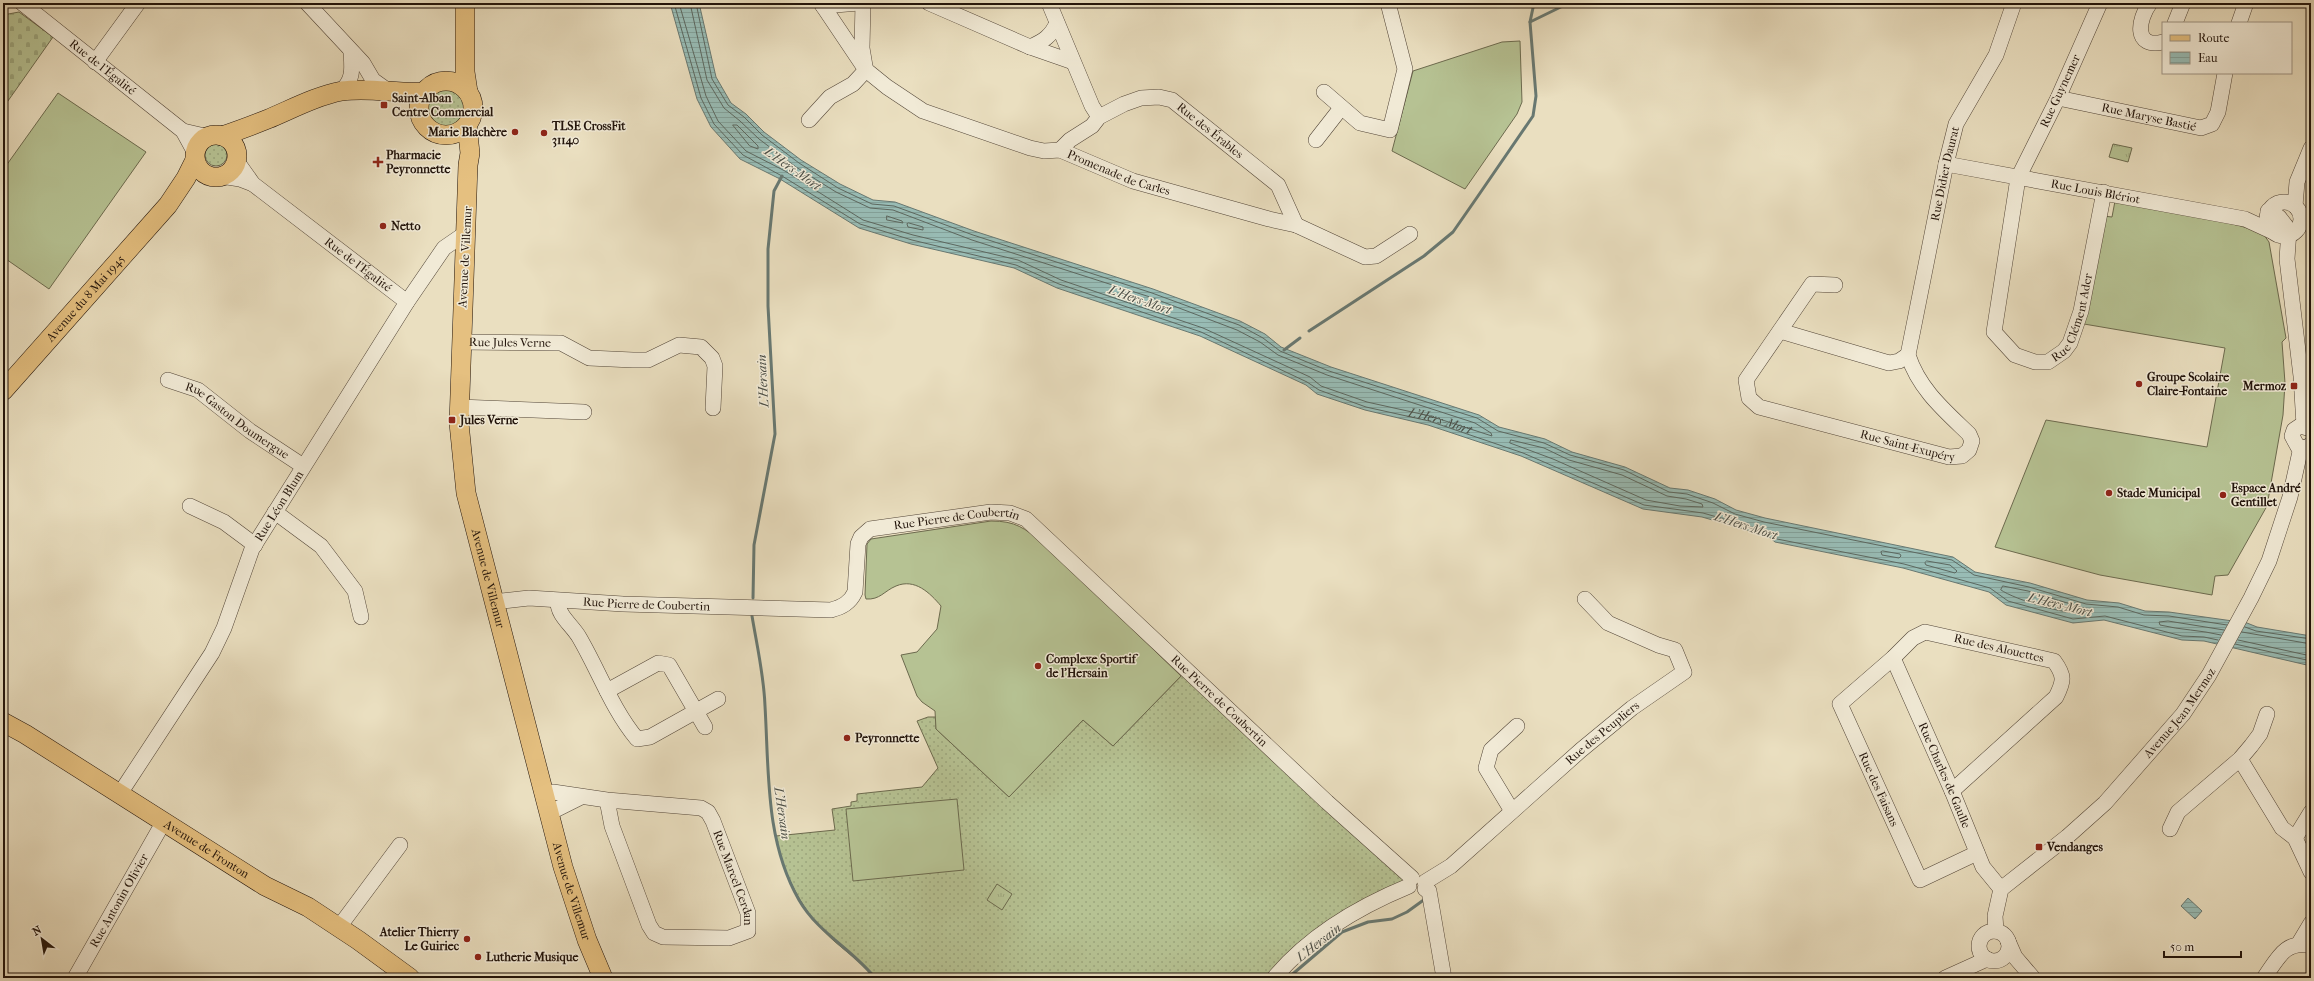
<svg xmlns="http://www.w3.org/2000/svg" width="2314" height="981" font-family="'IM FELL French Canon',serif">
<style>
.grass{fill:url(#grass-dots);stroke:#6c6a4e}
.cemetery{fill:url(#cemetery-stones);stroke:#6c6a4e}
.park{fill:url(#park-tufts);stroke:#6c6a4e}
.garden{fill:#b6c293;stroke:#6c6a4e}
.water{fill:url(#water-rules);stroke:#687871}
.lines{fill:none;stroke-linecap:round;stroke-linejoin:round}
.shore{stroke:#5c6860;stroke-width:1}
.stream{stroke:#687871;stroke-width:3}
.minor-casing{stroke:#534638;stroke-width:16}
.major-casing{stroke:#21130a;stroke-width:20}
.minor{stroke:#f1ead6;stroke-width:15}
.major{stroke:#e5c080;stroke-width:19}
.poi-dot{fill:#8f2418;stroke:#f1ead6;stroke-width:1.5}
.labels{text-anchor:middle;stroke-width:3;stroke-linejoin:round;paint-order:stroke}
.street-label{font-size:12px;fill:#21130a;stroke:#f1ead6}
.poi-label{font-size:12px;font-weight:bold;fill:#21130a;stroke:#f1ead6;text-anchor:start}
.water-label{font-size:13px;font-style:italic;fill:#4b4e46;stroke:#f1ead6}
</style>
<defs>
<pattern id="grass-dots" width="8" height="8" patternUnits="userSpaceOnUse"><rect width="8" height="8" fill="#b6c293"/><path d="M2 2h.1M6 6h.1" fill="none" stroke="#9ca67d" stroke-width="1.8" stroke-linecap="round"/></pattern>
<pattern id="cemetery-stones" width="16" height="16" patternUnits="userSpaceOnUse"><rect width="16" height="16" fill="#b6c293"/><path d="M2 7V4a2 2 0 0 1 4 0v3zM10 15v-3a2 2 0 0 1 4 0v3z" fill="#9ca67d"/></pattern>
<pattern id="park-tufts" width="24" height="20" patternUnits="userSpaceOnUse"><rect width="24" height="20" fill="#b6c293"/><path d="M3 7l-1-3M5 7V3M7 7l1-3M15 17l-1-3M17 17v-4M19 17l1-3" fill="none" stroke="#9ca67d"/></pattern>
<pattern id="water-rules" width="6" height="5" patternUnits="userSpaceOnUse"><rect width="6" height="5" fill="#98bcb5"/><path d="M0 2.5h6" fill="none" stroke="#83a19a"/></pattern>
</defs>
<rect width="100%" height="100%" fill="#eadfc0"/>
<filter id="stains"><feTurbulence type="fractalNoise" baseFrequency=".005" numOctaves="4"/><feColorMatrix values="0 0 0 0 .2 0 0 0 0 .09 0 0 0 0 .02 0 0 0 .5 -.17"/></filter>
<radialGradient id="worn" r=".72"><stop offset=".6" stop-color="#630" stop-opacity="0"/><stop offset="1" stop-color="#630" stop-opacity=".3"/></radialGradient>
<g class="grass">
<circle cx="447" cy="108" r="19"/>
<circle cx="216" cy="155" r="11"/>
<path d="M 1187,670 L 1412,878 L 1374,900 L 1274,978 L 875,978 C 863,964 848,953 834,941 C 803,913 784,877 776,836 L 835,830 L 832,809 L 851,806 L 851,802 L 857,801 L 857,794 L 922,787 L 938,768 L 917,721 L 928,717 L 936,717 L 936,729 L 1009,797 L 1083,720 L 1113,746 Z"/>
</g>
<path class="cemetery" d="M 19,12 L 53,37 L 3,108 L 3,15 Z"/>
<g class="park">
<path d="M 2113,144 L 2132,148 L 2128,162 L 2109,157 Z"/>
<path d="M 997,884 L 1012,894 L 1002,910 L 987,900 Z"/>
</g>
<g class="garden">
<path d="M 1520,41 L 1522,102 L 1517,114 L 1465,189 L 1392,151 L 1413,71 L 1502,42 Z"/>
<path d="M 58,93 L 146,152 L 49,289 L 3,257 L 3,170 Z"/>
<path d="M 2115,201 L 2193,214 L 2256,230 L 2264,235 L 2269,242 L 2286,338 L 2282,342 L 2285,383 L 2283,415 L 2267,506 L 2228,575 L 2215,576 L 2212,595 L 2100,575 L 1995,547 L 2046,420 L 2207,447 L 2225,348 L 2084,324 L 2103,216 L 2112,217 Z"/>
<path d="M 991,521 C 1016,521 1024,528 1043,543 L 1181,676 L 1113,746 L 1083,720 L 1009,797 L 936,729 L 935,711 L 922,702 L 917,696 L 901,655 L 917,652 L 937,629 L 941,606 C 930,593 915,578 896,586 C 884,591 880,600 866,599 L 865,595 L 867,544 L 871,539 Z"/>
<path d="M 957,799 L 964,870 L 853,881 L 846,809 Z"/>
</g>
<g class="water">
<path d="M 670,3 L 699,3 L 716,77 L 731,103 L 746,114 L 764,132 L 801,160 L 840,184 L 873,200 L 895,202 L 974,231 L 1153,289 L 1240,321 L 1265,334 L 1281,347 L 1331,367 L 1479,415 L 1499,427 L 1545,439 L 1572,452 L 1625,467 L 1670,488 L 1688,490 L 1715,499 L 1736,510 L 1765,518 L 1953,557 L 1975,572 L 2030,583 L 2087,600 L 2119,603 L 2145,611 L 2169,612 L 2247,623 L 2257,627 L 2311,636 L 2311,666 L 2204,641 L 2182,640 L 2104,620 L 2073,623 L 2006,605 L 1989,592 L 1903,568 L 1775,542 L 1768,536 L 1702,517 L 1643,509 L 1521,456 L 1428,425 L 1365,410 L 1317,394 L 1306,385 L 1200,336 L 1057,288 L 1014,268 L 911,244 L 859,228 L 780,179 L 740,159 L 711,127 L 697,99 Z"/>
<path d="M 2188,898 L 2202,911 L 2195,919 L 2181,906 Z"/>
</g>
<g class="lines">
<g class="shore">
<path d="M 674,3 L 701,98 L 714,124 L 743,155 L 782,176 L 860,224 L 912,240 L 1016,265 L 1059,284 L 1201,332 L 1307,382 L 1319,390 L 1366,407 L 1429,421 L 1523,453 L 1644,505 L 1703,513 L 1769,532 L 1777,539 L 1904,564 L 1990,588 L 2008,601 L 2073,619 L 2105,616 L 2182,636 L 2204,637 L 2218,640"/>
<path id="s1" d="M 679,3 L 706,96 L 718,121 L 746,151 L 785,171 L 863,220 L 913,235 L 1018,260 L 1061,280 L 1203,328 L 1310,377 L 1321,386 L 1367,402 L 1430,416 L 1492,436 L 1491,433 L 1475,423 L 1327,375 L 1278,355 L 1260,342 L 1237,330 L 1150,297 L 972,240 L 893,210 L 870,208 L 836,192 L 796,167 L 759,139 L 740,121 L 724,108 L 707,80 L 690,3"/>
<path d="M 696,3 L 712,79 L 728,105 L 744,117 L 762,135 L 799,163 L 838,188 L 872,204 L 894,206 L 973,235 L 1152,293 L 1239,325 L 1263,338 L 1280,351 L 1329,371 L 1477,418 L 1498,431 L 1544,443 L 1570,455 L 1624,470 L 1669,492 L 1687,494 L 1713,503 L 1735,514 L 1764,522 L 1952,560 L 1974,575 L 2029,587 L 2086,604 L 2118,607 L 2144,615 L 2169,616 L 2227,625"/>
<path d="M 733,125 L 737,125 L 758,146 L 758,149 L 750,146 Z"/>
<path d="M 887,216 L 902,221 L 903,223 L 887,220 Z"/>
<path d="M 909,223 L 923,227 L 923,230 L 908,227 L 907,224 Z"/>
<path d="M 1511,440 L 1544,448 L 1569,460 L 1622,475 L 1667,496 L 1686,499 L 1702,504 L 1703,507 L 1680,506 L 1646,500 L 1553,459 L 1510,443 Z"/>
<path d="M 1883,551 L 1900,554 L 1901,556 L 1899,558 L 1882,555 L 1881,552 Z"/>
<path d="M 1927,561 L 1950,565 L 1957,571 L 1955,573 L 1926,565 L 1925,563 Z"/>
<path d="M 2003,586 L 2028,591 L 2087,609 L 2089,611 C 2075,619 2013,599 2001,590 Z"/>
<path d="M 2245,627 L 2256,631 L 2311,639"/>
<path d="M 2242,632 L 2311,644"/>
<path d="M 2221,635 C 2201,630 2180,630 2160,625 L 2159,622 L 2168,621 L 2224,630"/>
<path d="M 2238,640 L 2311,656"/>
<path d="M 2235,644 L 2311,661"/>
</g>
<g class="stream">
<path d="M 1530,22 L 1569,3"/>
<path d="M 1309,331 L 1424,256 L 1453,232 L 1478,196 L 1533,116 L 1536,96 L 1530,22 L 1534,3"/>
<path d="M 1284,350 L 1300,338"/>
<path d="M 753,598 L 754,545 L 775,434 L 768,306 L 768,249 L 774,191 L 782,176"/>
<path d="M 752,616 C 757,646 764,676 765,706 C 769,771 765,841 799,900 C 818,933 852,949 875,978"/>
<path d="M 1288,978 L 1342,932 L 1368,922 L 1392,919 L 1407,912 L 1425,899"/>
</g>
<g class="minor-casing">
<g id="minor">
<path id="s2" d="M 22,3 L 183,131 L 209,137"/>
<path d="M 307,3 L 363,63 L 373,80 L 387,90"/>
<path d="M 821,3 L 823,6 L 859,3"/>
<path d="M 863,3 L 862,48 L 865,66"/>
<path d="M 929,3 L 1030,47 L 1073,62"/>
<path d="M 1049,3 L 1092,106 L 1099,117"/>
<path id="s3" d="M 2100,3 L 2058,98 L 2018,178 L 1994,332 L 2015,355 L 2035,362 L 2048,362 L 2064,351 L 2070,343 L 2081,311 L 2104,192"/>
<path d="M 2150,3 C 2138,19 2133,49 2163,42"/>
<path id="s4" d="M 823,6 L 866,70 L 887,87 L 923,111 L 1030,148 L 1044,151 L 1060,150 L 1133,181 L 1269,219 L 1296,225 L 1365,257 L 1376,256 L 1410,234"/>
<path d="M 2175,23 L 2183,3"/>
<path d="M 2239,23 L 2246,3"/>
<path d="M 1030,47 C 1044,41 1051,36 1057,23"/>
<path d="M 95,62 L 138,3"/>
<path d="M 341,91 C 354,80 352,68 351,52"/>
<path d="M 1324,92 L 1360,123 L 1390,130 L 1405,69 L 1388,3"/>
<path id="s5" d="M 2058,98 L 2201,128 L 2212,124 L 2218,112 L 2225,73"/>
<path d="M 809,120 L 830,97 L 853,84 L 866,70"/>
<path d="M 183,131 L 195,153"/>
<path d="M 1316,140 L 1341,108"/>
<path id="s6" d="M 1060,150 L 1070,140 L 1092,126 L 1099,117 L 1124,104 L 1141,98 L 1159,97 L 1172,100 L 1278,185 L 1296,225"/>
<path id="s7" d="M 236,160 L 253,184 L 407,302"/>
<path id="s8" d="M 1946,164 L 2245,219 L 2271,231"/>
<path d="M 221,176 L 240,179 L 253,184"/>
<circle cx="2284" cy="219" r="17"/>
<path d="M 2295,206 L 2297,182 L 2311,148"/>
<path d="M 2268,211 L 2279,217 L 2289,230 L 2287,259 L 2301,376 L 2304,425"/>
<path id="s9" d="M 1835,285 L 1812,284 L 1746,380 L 1749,398 L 1759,407 L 1949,457 L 1962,456 L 1969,450 L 1972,441 L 1969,434 C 1944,410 1919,389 1908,355 L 1946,164 L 1956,124 L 1996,55 L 2014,3"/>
<path d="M 1780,331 L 1889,363 L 1899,361 L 1908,355"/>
<path id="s10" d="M 461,342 L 561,343 L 589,358 L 633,360 L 648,360 L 679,345 L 701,347 L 712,358 L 715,366 L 713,408"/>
<path id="s11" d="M 168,380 L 198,390 L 250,431 L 303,466"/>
<path d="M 459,407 L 584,412"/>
<path d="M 2310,445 L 2306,448 L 2298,447 L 2292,436 L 2294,430 L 2300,426 L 2311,429"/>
<path d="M 190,506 L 224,522 L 255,545"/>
<path d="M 275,512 L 321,546 L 355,591 L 361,617"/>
<path d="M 558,601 C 557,615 572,625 579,637 C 599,671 612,709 637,739 L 650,737 L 718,699"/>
<path id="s12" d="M 493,602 L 529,598 L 623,604 L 831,610 C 842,607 850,603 855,592 L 858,544 L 861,537 L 870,529 L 991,512 L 1010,513 L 1026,519 L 1327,802 L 1412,878"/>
<path id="s13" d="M 1893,658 L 1952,791 L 1983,867 L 2001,889"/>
<path d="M 607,691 L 658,663 L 669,665 L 705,727"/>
<path d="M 2240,759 L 2282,828 L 2295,838 L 2311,872"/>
<path id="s14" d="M 1952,791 L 2056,697 C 2064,681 2065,676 2054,661 L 1925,632 L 1913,638 L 1893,658 L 1840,704 L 1920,880 L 1977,853"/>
<path id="s15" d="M 543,794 L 553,792 L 607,800 L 701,808 L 708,812 L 713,821 L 748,913 L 748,931 L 729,938 L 663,937 L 654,933 L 649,925 L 612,826 L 607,800"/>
<path id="s16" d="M 119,795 L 212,653 L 224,628 L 252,549 L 407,302 L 444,248 L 460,237 L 465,237"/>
<path d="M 548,811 L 557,809 L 581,797"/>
<path d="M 1512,811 L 1486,768 L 1491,750 L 1517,726"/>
<path d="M 2170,829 L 2178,812 L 2240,759 L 2251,746 L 2260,734 L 2267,714"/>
<path d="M 2295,838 L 2311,812"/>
<path id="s17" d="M 1425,882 L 1451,866 L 1581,750 L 1632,708 L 1684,672 L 1675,650 L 1658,645 L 1608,623 L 1585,599"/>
<path d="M 1425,889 L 1429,891 L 1444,978"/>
<path d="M 339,927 L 400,845"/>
<path id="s18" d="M 1996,931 L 1995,916 L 2001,889 L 2067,837 L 2105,803 L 2183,714 L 2209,675 L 2251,598 L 2269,561 L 2290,497 L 2301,447"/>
<circle cx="1994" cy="946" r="15"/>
<path d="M 2008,941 L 2015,957 L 2033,978"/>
<path d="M 2299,943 L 2311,923"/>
<path id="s19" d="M 75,978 L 163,823"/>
<path d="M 1274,978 C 1309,936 1358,907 1409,886"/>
<path d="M 1945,978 L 1987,959"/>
<path d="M 2264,978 C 2277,960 2285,939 2311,946"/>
</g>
</g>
<g class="major-casing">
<g id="major">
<path d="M 465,3 L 465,72 L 468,92"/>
<circle cx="446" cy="108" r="27"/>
<path id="s20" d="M 467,125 L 470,153 L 468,165 L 459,423 L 466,493 L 563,867 L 587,940 L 603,978"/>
<circle cx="216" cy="156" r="21"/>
<path d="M 222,136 C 237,131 253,125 268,119 C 292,109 316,96 342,91 C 370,87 397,94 425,92"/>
<path id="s21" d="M 3,391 L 168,205 L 186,178 L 195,160"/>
<path id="s22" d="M 3,722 L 25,734 L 265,886 L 308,907 L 358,940 L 410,978"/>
</g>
</g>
<use href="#minor" class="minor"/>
<use href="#major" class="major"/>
</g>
<g class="poi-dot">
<rect x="380" y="101" width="8" height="8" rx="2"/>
<circle cx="515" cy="132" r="4"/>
<circle cx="544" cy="133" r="4"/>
<path d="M376 156h4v4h4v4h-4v4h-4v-4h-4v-4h4z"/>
<circle cx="383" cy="226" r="4"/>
<circle cx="2139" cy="384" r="4"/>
<rect x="2290" y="382" width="8" height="8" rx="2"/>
<rect x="448" y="416" width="8" height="8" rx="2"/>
<circle cx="2109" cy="493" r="4"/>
<circle cx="2223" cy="495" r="4"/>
<circle cx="1038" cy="666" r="4"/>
<circle cx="847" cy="738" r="4"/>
<rect x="2035" y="843" width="8" height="8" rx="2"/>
<circle cx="467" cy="939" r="4"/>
<circle cx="478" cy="957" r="4"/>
</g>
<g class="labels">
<g class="street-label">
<text dy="4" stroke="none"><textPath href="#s2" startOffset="103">Rue de l'Égalité</textPath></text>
<text transform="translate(2060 91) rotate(-65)" y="4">Rue Guynemer</text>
<text dy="4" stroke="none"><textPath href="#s5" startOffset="93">Rue Maryse Bastié</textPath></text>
<text dy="4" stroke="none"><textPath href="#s6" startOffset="178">Rue des Érables</textPath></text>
<text dy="4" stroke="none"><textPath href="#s4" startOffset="354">Promenade de Carles</textPath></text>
<text dy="4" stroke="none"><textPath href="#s9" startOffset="693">Rue Didier Daurat</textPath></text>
<text dy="4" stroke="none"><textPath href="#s8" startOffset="152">Rue Louis Blériot</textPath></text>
<text transform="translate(465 257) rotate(-87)" y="4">Avenue de Villemur</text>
<text dy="4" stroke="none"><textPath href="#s7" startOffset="162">Rue de l'Égalité</textPath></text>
<text dy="4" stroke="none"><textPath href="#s21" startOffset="124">Avenue du 8 Mai 1945</textPath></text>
<text dy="4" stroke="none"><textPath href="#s3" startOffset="468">Rue Clément Ader</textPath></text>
<text dy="4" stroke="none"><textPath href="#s10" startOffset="49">Rue Jules Verne</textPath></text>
<text dy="4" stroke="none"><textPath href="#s11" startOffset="81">Rue Gaston Doumergue</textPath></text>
<text dy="4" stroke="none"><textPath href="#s9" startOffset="325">Rue Saint-Exupéry</textPath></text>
<text dy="4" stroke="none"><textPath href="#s16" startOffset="332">Rue Léon Blum</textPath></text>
<text dy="4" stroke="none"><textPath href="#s12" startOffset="525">Rue Pierre de Coubertin</textPath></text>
<text dy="4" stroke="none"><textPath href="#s20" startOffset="457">Avenue de Villemur</textPath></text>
<text dy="4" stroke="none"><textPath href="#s12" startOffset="154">Rue Pierre de Coubertin</textPath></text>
<text transform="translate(1999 648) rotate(13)" y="4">Rue des Alouettes</text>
<text dy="4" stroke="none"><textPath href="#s12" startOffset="861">Rue Pierre de Coubertin</textPath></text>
<text dy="4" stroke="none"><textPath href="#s18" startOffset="295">Avenue Jean Mermoz</textPath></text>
<text dy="4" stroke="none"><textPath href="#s17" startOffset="232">Rue des Peupliers</textPath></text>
<text dy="4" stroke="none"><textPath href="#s13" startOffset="128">Rue Charles de Gaulle</textPath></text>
<text dy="4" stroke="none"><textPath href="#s14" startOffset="517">Rue des Faisans</textPath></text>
<text dy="4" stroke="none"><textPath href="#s22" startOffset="240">Avenue de Fronton</textPath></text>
<text dy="4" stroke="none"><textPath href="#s15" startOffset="238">Rue Marcel Cerdan</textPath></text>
<text dy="4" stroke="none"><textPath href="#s20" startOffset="781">Avenue de Villemur</textPath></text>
<text dy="4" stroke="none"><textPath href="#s19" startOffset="89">Rue Antonin Olivier</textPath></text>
</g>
<g class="poi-label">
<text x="392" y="102">Saint-Alban<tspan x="392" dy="14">Centre Commercial</tspan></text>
<text x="552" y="130">TLSE CrossFit<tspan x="552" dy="14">31140</tspan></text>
<text x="507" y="136" text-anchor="end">Marie Blachère</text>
<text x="386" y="159">Pharmacie<tspan x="386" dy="14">Peyronnette</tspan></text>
<text x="391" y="230">Netto</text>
<text x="2147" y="381">Groupe Scolaire<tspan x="2147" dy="14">Claire-Fontaine</tspan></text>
<text x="2286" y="390" text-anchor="end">Mermoz</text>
<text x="460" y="424">Jules Verne</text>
<text x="2231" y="492">Espace André<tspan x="2231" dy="14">Gentillet</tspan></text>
<text x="2117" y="497">Stade Municipal</text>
<text x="1046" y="663">Complexe Sportif<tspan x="1046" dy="14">de l'Hersain</tspan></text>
<text x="855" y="742">Peyronnette</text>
<text x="2047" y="851">Vendanges</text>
<text x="459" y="936" text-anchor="end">Atelier Thierry<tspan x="459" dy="14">Le Guiriec</tspan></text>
<text x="486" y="961">Lutherie Musique</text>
</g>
<g class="water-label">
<text transform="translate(793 168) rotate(35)" y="5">L'Hers-Mort</text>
<text transform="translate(1140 299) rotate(19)" y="5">L'Hers-Mort</text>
<text transform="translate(762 381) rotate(-93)" y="5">L'Hersain</text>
<text dy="5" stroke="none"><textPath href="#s1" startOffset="915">L'Hers-Mort</textPath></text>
<text transform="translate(1746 525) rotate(18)" y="5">L'Hers-Mort</text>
<text transform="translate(2060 604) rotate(14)" y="5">L'Hers-Mort</text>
<text transform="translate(783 813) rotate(82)" y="5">L'Hersain</text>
<text transform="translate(1318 942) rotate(-38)" y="5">L'Hersain</text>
</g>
</g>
<rect width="2314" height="981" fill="none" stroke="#eadfc0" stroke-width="16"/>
<rect x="4" y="4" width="2306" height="973" fill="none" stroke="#21130a" stroke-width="2"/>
<rect x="8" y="8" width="2298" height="965" fill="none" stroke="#21130a"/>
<rect x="2162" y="22" width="130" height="52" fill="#f1ead6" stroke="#9e9484"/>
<rect x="2170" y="35" width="20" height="6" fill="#e5c080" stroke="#9e9484"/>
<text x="2198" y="42" font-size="12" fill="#21130a">Route</text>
<rect x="2170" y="52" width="20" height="12" fill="url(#water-rules)" stroke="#9e9484"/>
<text x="2198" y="62" font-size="12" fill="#21130a">Eau</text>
<g transform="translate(42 939) rotate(329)" stroke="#f1ead6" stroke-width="3" paint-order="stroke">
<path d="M0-3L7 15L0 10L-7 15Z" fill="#21130a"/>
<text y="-6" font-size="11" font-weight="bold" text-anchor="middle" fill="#21130a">N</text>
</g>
<path d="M2164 951v6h77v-6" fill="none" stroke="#21130a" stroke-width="2"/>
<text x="2170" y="951" font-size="12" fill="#21130a" stroke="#f1ead6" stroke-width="3" paint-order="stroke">50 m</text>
<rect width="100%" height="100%" filter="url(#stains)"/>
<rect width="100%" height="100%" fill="url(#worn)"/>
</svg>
